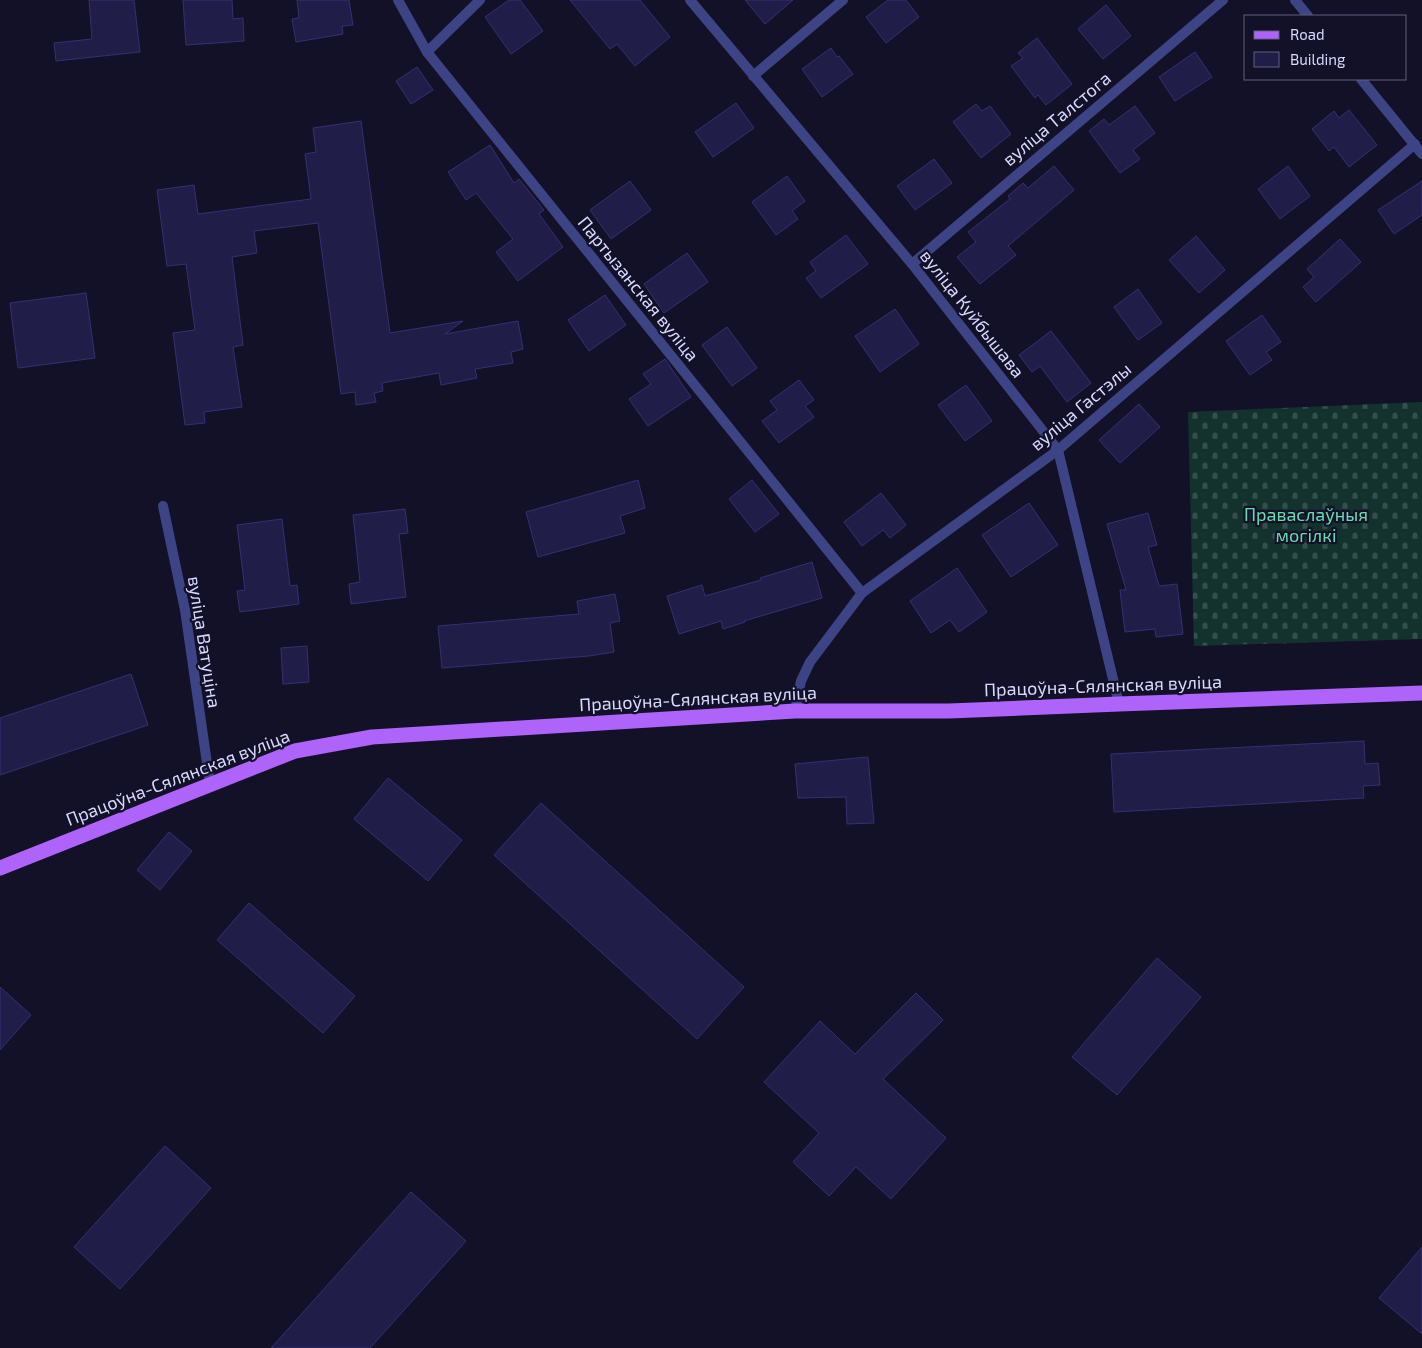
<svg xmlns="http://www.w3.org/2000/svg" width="1422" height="1348" font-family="'Exo 2',sans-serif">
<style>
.cemetery{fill:url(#cemetery-stones)}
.building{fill:#201d48;stroke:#353074}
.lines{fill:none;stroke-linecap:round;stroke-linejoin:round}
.street{stroke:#3d4485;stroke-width:10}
.primary{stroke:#ae63fb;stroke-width:15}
.labels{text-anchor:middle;stroke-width:4.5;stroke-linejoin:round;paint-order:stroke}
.street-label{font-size:18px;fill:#d8d9fe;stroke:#121128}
.park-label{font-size:18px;fill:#65ddb0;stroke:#121128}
</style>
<defs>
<pattern id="cemetery-stones" width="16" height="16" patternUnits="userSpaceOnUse" patternTransform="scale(1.25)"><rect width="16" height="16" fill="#14322d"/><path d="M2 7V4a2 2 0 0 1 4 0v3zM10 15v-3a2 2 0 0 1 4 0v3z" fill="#354f4c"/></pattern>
</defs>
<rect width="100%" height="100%" fill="#121128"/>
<path class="cemetery" d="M 1422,402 L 1422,639 L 1194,646 L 1188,412 Z"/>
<g class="building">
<path d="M 89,0 L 134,0 L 140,52 L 56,61 L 54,43 L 92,39 Z"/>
<path d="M 183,0 L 232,0 L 233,19 L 243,18 L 244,41 L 186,45 Z"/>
<path d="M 297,0 L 349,0 L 353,25 L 342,26 L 343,34 L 296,42 L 292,19 L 299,18 Z"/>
<path d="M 509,0 L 520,0 L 543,31 L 511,54 L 485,17 Z"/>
<path d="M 570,0 L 640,0 L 670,37 L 635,66 L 617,44 L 610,49 Z"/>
<path d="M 745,0 L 793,0 L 765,24 Z"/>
<path d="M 888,0 L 906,0 L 919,17 L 886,43 L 866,17 Z"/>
<path d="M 1106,5 L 1131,36 L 1103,59 L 1078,29 Z"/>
<path d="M 1037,38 L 1072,84 L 1046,105 L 1038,95 L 1035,98 L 1011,66 L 1023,58 L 1018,53 Z"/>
<path d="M 831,48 L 837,57 L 839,56 L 853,74 L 822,97 L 802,69 Z"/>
<path d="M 1195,52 L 1212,77 L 1175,101 L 1159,77 Z"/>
<path d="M 417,67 L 433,90 L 411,104 L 396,81 Z"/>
<path d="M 736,103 L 754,128 L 713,157 L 695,132 Z"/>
<path d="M 976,104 L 982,111 L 990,106 L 1011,134 L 981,158 L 953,122 Z"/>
<path d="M 1135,106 L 1155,133 L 1133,150 L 1140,159 L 1120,173 L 1089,131 L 1104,119 L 1109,125 Z"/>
<path d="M 1349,110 L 1377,145 L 1349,167 L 1334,147 L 1329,151 L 1312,129 L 1334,111 L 1339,118 Z"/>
<path d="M 361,121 L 390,333 L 463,321 L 445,334 L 518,321 L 523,349 L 511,352 L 513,363 L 475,369 L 477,378 L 441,385 L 439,373 L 382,383 L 383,391 L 374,393 L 376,402 L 356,405 L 355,392 L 341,394 L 318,223 L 254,231 L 257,253 L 232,257 L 243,345 L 233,347 L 242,407 L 204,412 L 205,423 L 185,425 L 173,333 L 195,330 L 186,264 L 167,266 L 157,190 L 194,185 L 198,214 L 311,199 L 305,154 L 316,152 L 313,128 Z"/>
<path d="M 490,145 L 514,183 L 519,179 L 544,210 L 539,214 L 563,247 L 518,281 L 496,252 L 513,239 L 476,193 L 466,200 L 448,172 Z"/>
<path d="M 934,159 L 952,183 L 915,210 L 897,186 Z"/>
<path d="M 1054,166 L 1074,190 L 1008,246 L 1016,255 L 980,284 L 957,257 L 976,242 L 968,232 L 1010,199 L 1008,196 L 1023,183 L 1028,188 Z"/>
<path d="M 1288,166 L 1310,196 L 1280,219 L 1258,189 Z"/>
<path d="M 787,176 L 805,201 L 792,211 L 798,219 L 776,235 L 752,202 Z"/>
<path d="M 630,181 L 651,210 L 611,239 L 590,210 Z"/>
<path d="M 1422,181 L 1422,215 L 1394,234 L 1378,210 Z"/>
<path d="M 846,235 L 868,264 L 821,298 L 806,278 L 816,271 L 810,262 Z"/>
<path d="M 1196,236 L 1225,270 L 1199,293 L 1169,260 Z"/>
<path d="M 1340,239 L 1361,262 L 1316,302 L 1303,287 L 1314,277 L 1307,269 Z"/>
<path d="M 687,253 L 708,282 L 664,313 L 644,284 Z"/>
<path d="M 1138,289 L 1162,323 L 1138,340 L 1114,307 Z"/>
<path d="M 86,293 L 95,358 L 18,368 L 10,303 Z"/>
<path d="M 605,295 L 626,325 L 589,351 L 568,320 Z"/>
<path d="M 895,309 L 919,344 L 880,372 L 855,336 Z"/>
<path d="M 1262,315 L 1281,342 L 1266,352 L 1272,360 L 1250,375 L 1226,341 Z"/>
<path d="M 727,327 L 757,368 L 732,386 L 702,345 Z"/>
<path d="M 1051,331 L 1091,383 L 1067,402 L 1040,366 L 1032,372 L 1019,355 Z"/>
<path d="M 665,359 L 691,397 L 648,426 L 629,399 L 651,384 L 643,374 Z"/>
<path d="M 799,380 L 814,400 L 805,406 L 814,417 L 779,443 L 762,421 L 777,410 L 770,401 Z"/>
<path d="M 966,385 L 992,421 L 965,441 L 938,405 Z"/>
<path d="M 1139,404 L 1160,427 L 1120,463 L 1099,440 Z"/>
<path d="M 638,480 L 645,508 L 620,516 L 625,533 L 538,557 L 526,512 Z"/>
<path d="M 752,480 L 779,514 L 755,532 L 729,499 Z"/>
<path d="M 881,493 L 906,525 L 890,538 L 883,530 L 862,546 L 844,522 Z"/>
<path d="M 1029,503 L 1058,545 L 1011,577 L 982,535 Z"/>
<path d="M 405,509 L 408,533 L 399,534 L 406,597 L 351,604 L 349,584 L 360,582 L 353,515 Z"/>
<path d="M 1148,513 L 1157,545 L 1148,547 L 1159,586 L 1177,584 L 1183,634 L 1156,637 L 1155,629 L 1125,632 L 1120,590 L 1126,590 L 1107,524 Z"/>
<path d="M 282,519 L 290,586 L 297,585 L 299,604 L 240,612 L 237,591 L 245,590 L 237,525 Z"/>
<path d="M 812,562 L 822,598 L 744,621 L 745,622 L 723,629 L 721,621 L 679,634 L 667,596 L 702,585 L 705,596 L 761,580 L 760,578 Z"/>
<path d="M 957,568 L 987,612 L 959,632 L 950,620 L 931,633 L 910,601 Z"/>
<path d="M 615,594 L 620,621 L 610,623 L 614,652 L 589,656 L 442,668 L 438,626 L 579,614 L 577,601 Z"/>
<path d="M 307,646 L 309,682 L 283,684 L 281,648 Z"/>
<path d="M 131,674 L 148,725 L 0,775 L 0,718 Z"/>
<path d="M 1364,741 L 1365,764 L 1378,763 L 1380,785 L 1363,786 L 1364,798 L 1114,812 L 1111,754 Z"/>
<path d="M 868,757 L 874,823 L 847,824 L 846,797 L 798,798 L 795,764 Z"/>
<path d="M 388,778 L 462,840 L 428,881 L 354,819 Z"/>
<path d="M 541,803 L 744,987 L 697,1039 L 494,855 Z"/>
<path d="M 169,832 L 192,851 L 160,890 L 137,870 Z"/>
<path d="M 249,903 L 355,996 L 323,1033 L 217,940 Z"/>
<path d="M 1157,958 L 1201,997 L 1117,1095 L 1072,1057 Z"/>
<path d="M 0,987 L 31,1015 L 0,1050 Z"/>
<path d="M 916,993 L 943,1020 L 883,1079 L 946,1138 L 891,1199 L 856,1167 L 829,1196 L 793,1162 L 819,1133 L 764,1082 L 820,1021 L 855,1054 Z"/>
<path d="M 165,1146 L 211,1188 L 120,1289 L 74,1247 Z"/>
<path d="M 411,1192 L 466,1241 L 370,1348 L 271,1348 Z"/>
<path d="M 1422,1247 L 1422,1334 L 1379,1298 Z"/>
</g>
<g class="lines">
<g class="street">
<path d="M 398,0 L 427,52 L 862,593"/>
<path d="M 690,0 L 912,264 L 1058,450 L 1119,704"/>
<path d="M 1295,0 L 1308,16"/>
<path d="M 427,52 L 480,0"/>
<path d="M 753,76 L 843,0"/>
<path d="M 1361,79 L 1422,154"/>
<path d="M 912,264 L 1223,0"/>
<path d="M 163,506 L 185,610 L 210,784"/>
<path d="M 795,711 L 801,681 L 810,662 L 862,593 L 1058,450 L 1415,144"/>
</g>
<path class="primary" d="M 0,868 L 295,751 L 372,737 L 795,711 L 949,711 L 1119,704 L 1422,693"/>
</g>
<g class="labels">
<g class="street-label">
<text transform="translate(1057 119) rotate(-40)" y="6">вуліца Талстога</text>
<text transform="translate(638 289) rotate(51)" y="6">Партызанская вуліца</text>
<text transform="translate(972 314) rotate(52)" y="6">вуліца Куйбышава</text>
<text transform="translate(1081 407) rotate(-40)" y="6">вуліца Гастэлы</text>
<text transform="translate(204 642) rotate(81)" y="6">вуліца Ватуціна</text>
<text transform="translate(1103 686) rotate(-2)" y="6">Працоўна-Сялянская вуліца</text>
<text transform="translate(698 699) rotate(-3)" y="6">Працоўна-Сялянская вуліца</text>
<text transform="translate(178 778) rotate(-21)" y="6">Працоўна-Сялянская вуліца</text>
</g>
<g class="park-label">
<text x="1306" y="521">Праваслаўныя<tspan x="1306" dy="21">могілкі</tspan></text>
</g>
</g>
<rect x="1244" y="15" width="162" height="65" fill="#121128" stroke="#61617e"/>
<rect x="1254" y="31" width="25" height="8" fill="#ae63fb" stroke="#61617e"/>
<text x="1290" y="40" font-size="15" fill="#d8d9fe">Road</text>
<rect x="1254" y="52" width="25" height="15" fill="#201d48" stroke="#61617e"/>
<text x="1290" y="65" font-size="15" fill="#d8d9fe">Building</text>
</svg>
